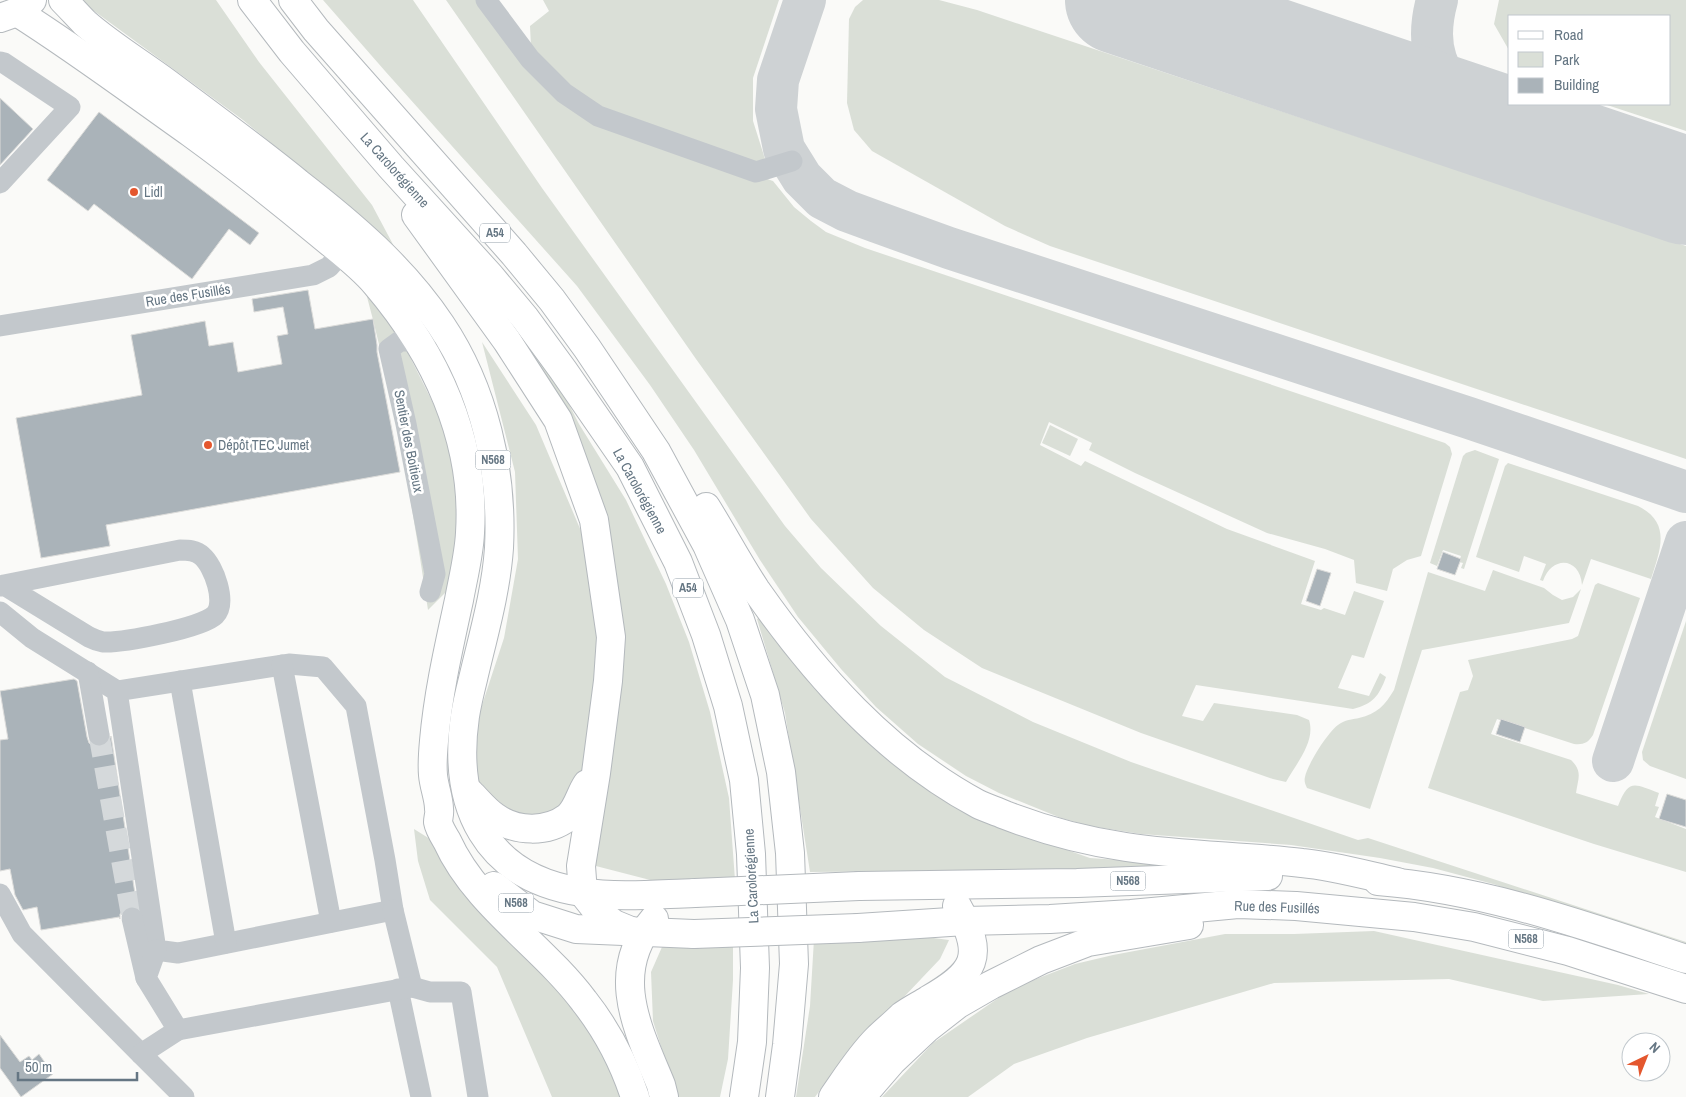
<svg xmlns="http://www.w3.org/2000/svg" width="1686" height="1097" font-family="'Archivo Narrow',sans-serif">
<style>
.green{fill:#dadfd7}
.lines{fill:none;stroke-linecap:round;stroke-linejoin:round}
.taxiway{stroke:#ced2d4;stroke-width:42}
.runway{stroke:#ced2d4;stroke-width:108}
.building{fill:#aab3b9;stroke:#dcdcda}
.minor-tunnel{stroke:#d5d9db;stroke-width:21;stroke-dasharray:21 11;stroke-linecap:butt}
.major-casing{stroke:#b5babe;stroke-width:30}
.highway-casing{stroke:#b4b9bd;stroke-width:30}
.minor{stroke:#c3c8cc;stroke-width:21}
.major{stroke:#fff;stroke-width:28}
.highway{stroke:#fff;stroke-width:28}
.highway-bridge-casing{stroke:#b4b9bd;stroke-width:30;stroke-linecap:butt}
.highway-bridge{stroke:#fff;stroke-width:28}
.poi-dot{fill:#e4572e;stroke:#fff;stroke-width:2}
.labels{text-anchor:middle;stroke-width:5;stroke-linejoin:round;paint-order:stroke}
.shield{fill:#fff;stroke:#939fa8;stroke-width:1}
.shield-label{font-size:12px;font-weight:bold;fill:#657683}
.street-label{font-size:14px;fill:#657683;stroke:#fff}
.poi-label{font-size:14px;fill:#657683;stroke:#fff;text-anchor:start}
</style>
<rect width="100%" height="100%" fill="#fafaf8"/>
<g class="green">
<path d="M 79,0 L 216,0 L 259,62 L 372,205 L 396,250 L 323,186 L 243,120 Z"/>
<path d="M 323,0 L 413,0 L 542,188 L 785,526 L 821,568 L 881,626 L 945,677 L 1033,722 L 1131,762 L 1358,840 L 1368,838 L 1686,942 L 1686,948 L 1493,884 L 1433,868 L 1380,858 L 1291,845 L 1141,834 L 1090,826 L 1061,818 L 999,793 L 966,776 L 918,744 L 876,707 L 841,669 L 798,617 L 760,560 L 694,450 L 650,385 L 577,286 L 385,71 Z"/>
<path d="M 446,0 L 482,0 L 594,121 L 773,181 L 794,207 L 811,221 L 826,232 L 865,248 L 1445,443 L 1450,447 L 1452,454 L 1421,556 L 1407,560 L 1393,569 L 1387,591 L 1356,583 L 1354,560 L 1325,549 L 1267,533 L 1135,473 L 1089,450 L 1092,443 L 1049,422 L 1040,445 L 1081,466 L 1085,461 L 1227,529 L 1315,561 L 1301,604 L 1321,610 L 1324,608 L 1345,615 L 1354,591 L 1384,601 L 1364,658 L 1352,655 L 1338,688 L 1369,696 L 1380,673 L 1386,677 C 1379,696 1373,704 1353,709 L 1196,685 L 1182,716 L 1203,721 L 1214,703 L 1297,715 L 1309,720 C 1316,741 1296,764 1286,782 L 1273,779 L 1141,733 L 982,668 L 924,630 L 873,588 L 811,519 L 696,359 Z"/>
<path d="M 543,0 L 779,0 L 753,78 L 753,121 L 765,159 L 757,163 L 605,113 L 577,94 L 531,47 L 530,26 L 549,11 Z"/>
<path d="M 863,0 L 939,0 L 977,10 L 1686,246 L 1686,459 L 1050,246 L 1005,226 L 872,151 L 854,130 L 847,103 L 849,19 L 855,7 Z"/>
<path d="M 1499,0 L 1686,0 L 1686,131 L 1604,104 L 1670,104 L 1670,16 L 1510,16 L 1510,52 L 1494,24 Z"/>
<path d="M 366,293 L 399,335 L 447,431 L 459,498 L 451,587 L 428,610 C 412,503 394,397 366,293 Z"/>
<path d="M 491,296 L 556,379 L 579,424 L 626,500 L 666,584 L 689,642 L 710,712 L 729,798 L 735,880 L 654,881 L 592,865 L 606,541 Z"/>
<path d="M 482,342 L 536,425 L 584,538 L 597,635 L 597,767 L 552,815 L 530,821 L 486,799 L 466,754 L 504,638 L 518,559 L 515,472 Z"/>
<path d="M 1050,425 L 1078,439 L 1070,456 L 1042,443 Z"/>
<path d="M 1475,450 L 1499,459 L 1464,569 L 1461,568 L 1463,563 L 1459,562 L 1461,556 L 1443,550 L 1437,566 L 1430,563 L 1463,456 L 1466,453 Z"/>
<path d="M 1508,463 L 1638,506 C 1672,523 1660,550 1651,579 L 1591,559 L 1582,585 C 1580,557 1552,555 1543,581 L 1540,580 L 1546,564 L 1524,556 L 1519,572 L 1476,557 L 1505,466 Z"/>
<path d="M 1493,570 L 1544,588 L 1553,595 L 1562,600 L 1573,597 L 1581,589 L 1569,623 L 1422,650 L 1370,809 L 1307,788 C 1305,784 1304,781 1305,777 C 1307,765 1330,728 1341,723 C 1346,720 1354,719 1359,718 C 1377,714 1385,705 1394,690 L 1428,572 L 1485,591 Z"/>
<path d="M 1598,583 L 1640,598 L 1593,735 C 1588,743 1583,745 1574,744 L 1497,719 L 1491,734 L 1571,760 C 1583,772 1578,778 1576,793 L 1618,806 C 1629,778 1634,784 1659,793 L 1655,806 L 1659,807 L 1655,817 L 1686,829 L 1686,872 L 1594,844 L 1428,788 L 1460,692 L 1468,690 L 1473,676 L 1468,660 L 1572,639 L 1578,636 L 1595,585 Z"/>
<path d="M 763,615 L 800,663 L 1030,837 L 1090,858 L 1189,865 L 1149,869 L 810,872 L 785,713 L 757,619 Z"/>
<path d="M 1686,621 L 1686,779 L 1650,766 L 1643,760 L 1642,752 Z"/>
<path d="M 414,829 L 438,844 L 578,994 L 639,1097 L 552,1097 L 497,967 L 430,900 L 418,861 Z"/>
<path d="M 1374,931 L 1618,985 L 1649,994 L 1543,1001 L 1449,979 L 1274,983 L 1087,1038 L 1014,1064 L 968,1097 L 882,1097 L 933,1043 L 1013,988 L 1075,964 L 1113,955 L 1225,934 L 1294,934 Z"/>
<path d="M 911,935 L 949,940 L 940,959 L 903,998 L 847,1053 L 815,1097 L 796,1097 L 810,1006 L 814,939 Z"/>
<path d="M 733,943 L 733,980 L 728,1059 L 720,1097 L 674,1097 L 674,1088 L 653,1021 L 651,972 L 662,947 L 719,947 Z"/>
</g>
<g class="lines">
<g class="taxiway">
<path d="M 805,0 L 778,80 L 776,109 L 784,149 L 802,178 L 822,198 L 847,211 L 877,222 L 949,248 L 1469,418 L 1686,492"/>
<path d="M 1437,0 C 1434,11 1432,22 1432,34 C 1432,68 1455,103 1485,118 C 1500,127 1518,132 1534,139"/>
<path d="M 1613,761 L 1686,542"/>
</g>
<path class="runway" d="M 1119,0 L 1686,191"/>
</g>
<g class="building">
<path d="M 0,98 L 33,129 L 0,165 Z"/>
<path d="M 99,112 L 259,233 L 250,245 L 229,229 L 192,279 L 94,204 L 88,211 L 47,180 Z"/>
<path d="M 308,290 L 315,329 L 373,319 L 377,345 L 377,352 L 400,472 L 106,525 L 110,546 L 41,558 L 16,418 L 142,395 L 131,335 L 205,321 L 209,346 L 233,342 L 238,372 L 282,364 L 277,336 L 288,334 L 283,307 L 254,312 L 252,299 Z"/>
<path d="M 1443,552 L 1461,559 L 1455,575 L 1437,569 Z"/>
<path d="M 1317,569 L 1331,573 L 1320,606 L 1306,601 Z"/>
<path d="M 74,679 L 77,681 L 87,737 L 89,743 L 95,747 L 102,747 L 107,744 L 111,736 L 137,907 L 130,906 L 124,909 L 120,914 L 120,919 L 119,917 L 41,930 L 37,907 L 23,910 L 15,895 L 10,869 L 0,871 L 0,740 L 8,739 L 0,691 Z"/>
<path d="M 1501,719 L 1525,727 L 1520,742 L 1496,734 Z"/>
<path d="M 1667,794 L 1686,800 L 1686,827 L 1659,819 Z"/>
<path d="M 0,1035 L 20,1062 L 29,1056 L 32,1060 L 39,1054 L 53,1074 L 21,1097 L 0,1068 Z"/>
</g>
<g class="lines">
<path class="minor-tunnel" d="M 99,735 L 132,918"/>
<g class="major-casing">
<path id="major" d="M 0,18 L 17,12 L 32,0"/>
</g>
<g class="highway-casing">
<g id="highway">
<path d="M 63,0 C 71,8 78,16 85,23 C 110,45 140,63 167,83 C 211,116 255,148 298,183 C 351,224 403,268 441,325 C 484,389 503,471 499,548 C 496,592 483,636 473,679 C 470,691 467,703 465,716 C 452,806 485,877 581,892 C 619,898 658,894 695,893"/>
<path d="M 252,0 L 292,52 L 391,167 L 490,276 L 525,318 L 563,370 L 630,467 L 678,562 L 706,635 L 728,706 L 744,780 L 751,854 L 755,968 L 752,1042 L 744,1097"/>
<path d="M 293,0 L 316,30 L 514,254 L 552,300 L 587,348 L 656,451 L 707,545 L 740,620 L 765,695 L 781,772 L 790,853 L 794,964 L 787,1045 L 780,1097"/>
<path d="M 17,12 C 77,50 133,92 191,133 C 235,165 278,199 320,234 C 339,250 360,265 376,284 C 435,353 476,440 470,533 C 469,555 463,578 459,600 C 449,646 438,694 434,741 C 433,752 432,764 433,775 C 434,787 439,798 439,809 C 440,813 438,818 438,822 C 439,828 444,836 447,841 C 476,905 543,946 584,1001 C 606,1029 624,1063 635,1097"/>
<path d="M 416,215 L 507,341 L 558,420 L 594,520 L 611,637 L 608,681 L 596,773 L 581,866 L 583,893 L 598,912 L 614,924 L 631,931"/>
<path d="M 706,507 C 723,534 738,563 756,590 C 815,674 885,754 978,804 C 986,808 996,811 1005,815 C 1044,830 1085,841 1126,847 C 1185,856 1244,856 1302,863 C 1334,866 1365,875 1397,882"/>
<path d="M 470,793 C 478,801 486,811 495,817 C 516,832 547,833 568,817 C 578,808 580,794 587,784"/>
<path d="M 1378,881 C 1484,889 1586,926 1686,959"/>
<path d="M 494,886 L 532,915 L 576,929 L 694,934"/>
<path d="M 859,886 L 1077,883 L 1268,876"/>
<path d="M 654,919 C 608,973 638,1029 661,1085 L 664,1097"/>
<path d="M 858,928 L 965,921 L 1050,919 L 1131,914 L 1238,904 L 1296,906 L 1414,917 L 1474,927 L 1568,951 L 1686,989"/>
<path d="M 833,1097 C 847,1077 860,1056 877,1039 C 885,1031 894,1024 902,1016 C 910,1010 920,1005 928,1000 C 975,973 986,957 957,906"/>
<path d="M 861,1097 L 892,1061 L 926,1029 L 958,1004 L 991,985 L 1041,960 L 1088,942 L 1189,925"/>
</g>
</g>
<g class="minor">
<path d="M 486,0 L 530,59 L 564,93 L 598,116 L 756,172 L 792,161"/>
<path d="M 0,62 L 4,63 L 70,107 L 0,183"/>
<path d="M 0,326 L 313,275 L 329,267 L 352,241"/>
<path d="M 427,335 L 419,341 L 400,341 L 389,349 L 406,424 L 435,574 L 430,592"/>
<path d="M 0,586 L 4,585 L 180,550 C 188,550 196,550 202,556 C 214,566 227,603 215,615 C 202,628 122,643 103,642 C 98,641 93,639 89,637 L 4,585"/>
<path d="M 0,612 L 32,638 L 117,691 L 289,664 L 323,667 L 356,706 L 385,860 L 393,910 L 178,953 L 156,950 L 117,691"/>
<path d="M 282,665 L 331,922"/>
<path d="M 88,672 L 99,735"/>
<path d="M 180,681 L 226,943"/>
<path d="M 0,894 L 22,934 L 141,1054"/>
<path d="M 393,910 L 412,987"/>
<path d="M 132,918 L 146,978"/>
<path d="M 156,950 L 146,978 L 178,1030"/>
<path d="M 398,989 L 421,1097"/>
<path d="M 184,1097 L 141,1054 L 178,1030 L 412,987 L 430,992 L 461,992 L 478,1097"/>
</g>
<use href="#major" class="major"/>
<use href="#highway" class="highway"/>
<g class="highway-bridge-casing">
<g id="highway-bridge">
<path d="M 695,893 L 859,886"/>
<path d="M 694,934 L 858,928"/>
</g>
</g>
<use href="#highway-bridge" class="highway-bridge"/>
</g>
<g class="poi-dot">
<circle cx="134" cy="192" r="5"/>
<circle cx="208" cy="445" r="5"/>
</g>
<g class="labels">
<g class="shield">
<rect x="480" y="223.5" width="30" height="19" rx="4"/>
<rect x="475.5" y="450.5" width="35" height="19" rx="4"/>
<rect x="673" y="578.5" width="30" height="19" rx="4"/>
<rect x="1110.5" y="871.5" width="35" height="19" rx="4"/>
<rect x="498.5" y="893.5" width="35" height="19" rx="4"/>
<rect x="1508.5" y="929.5" width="35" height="19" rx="4"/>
</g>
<g class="shield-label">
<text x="495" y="237">A54</text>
<text x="493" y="464">N568</text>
<text x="688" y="592">A54</text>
<text x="1128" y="885">N568</text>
<text x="516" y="907">N568</text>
<text x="1526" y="943">N568</text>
</g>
<g class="street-label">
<text transform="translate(395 170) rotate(48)" y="5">La Carolorégienne</text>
<text transform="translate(188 295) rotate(-9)" y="5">Rue des Fusillés</text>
<text transform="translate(409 441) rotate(79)" y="5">Sentier des Boitieux</text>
<text transform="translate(640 491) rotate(61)" y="5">La Carolorégienne</text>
<text transform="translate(751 876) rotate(-93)" y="5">La Carolorégienne</text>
<text transform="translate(1277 907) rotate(2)" y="5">Rue des Fusillés</text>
</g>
<g class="poi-label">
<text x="144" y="197">Lidl</text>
<text x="218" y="450">Dépôt TEC Jumet</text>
</g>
</g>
<rect x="1508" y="15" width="162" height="90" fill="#ffffff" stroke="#c1c8cd"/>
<rect x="1518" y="31" width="25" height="8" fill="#ffffff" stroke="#c1c8cd"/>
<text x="1554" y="40" font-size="15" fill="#657683">Road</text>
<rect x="1518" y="52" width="25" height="15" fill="#dadfd7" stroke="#c1c8cd"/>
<text x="1554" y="65" font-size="15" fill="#657683">Park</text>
<rect x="1518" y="78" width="25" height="15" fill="#aab3b9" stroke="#c1c8cd"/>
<text x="1554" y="90" font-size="15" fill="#657683">Building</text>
<g transform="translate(1646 1057) rotate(43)"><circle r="24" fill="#ffffff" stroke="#c1c8cd"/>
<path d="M0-4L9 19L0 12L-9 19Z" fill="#e4572e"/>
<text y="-8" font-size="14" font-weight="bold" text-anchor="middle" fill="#657683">N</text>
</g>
<path d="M18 1072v8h119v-8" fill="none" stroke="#657683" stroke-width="2.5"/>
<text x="25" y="1072" font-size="15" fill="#657683" stroke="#ffffff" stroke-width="4" paint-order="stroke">50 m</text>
</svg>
